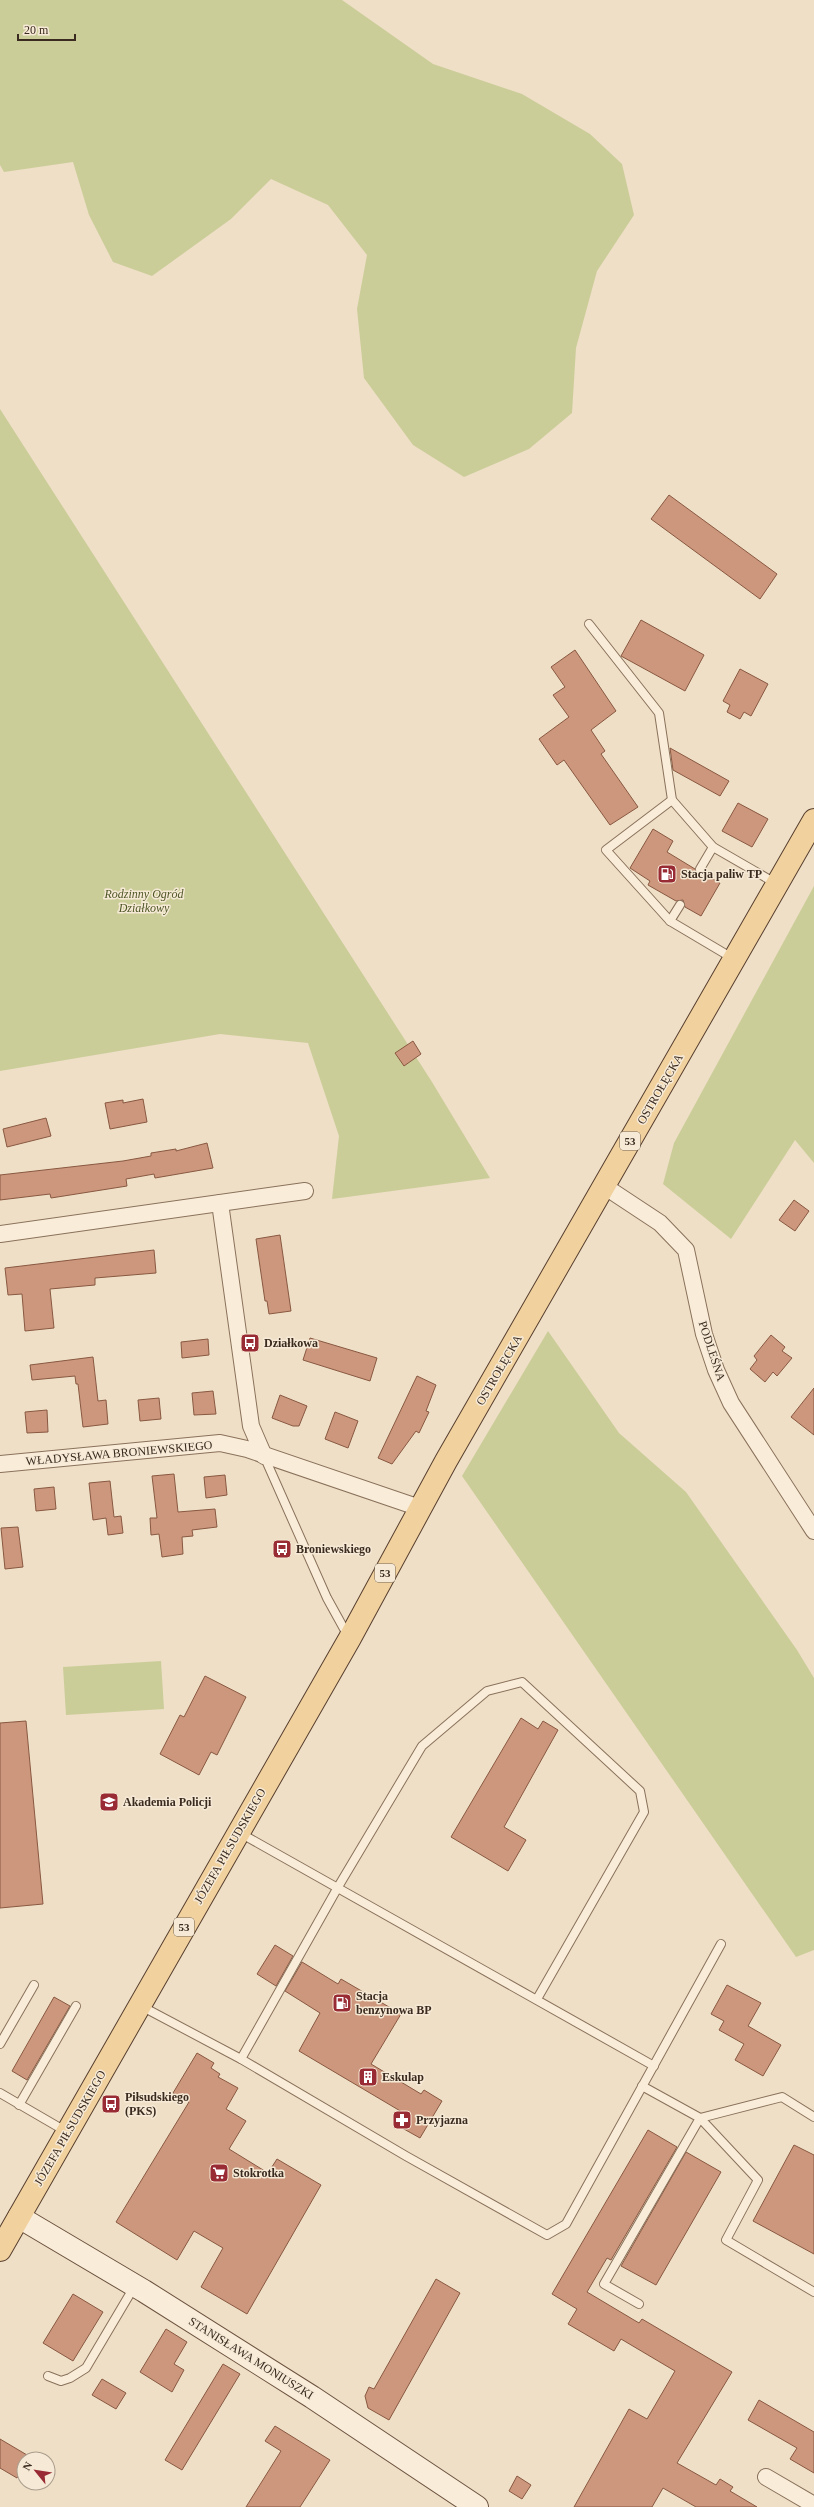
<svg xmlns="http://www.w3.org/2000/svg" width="814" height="2507" font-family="'Times New Roman',serif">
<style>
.green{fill:#cbcd99}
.building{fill:#cc977c;stroke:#895841}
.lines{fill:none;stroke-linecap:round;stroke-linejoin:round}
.lane-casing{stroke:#8a715b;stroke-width:10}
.street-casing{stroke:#8a715b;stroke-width:18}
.secondary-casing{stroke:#6c523f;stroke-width:24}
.primary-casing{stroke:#583f2f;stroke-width:24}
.lane{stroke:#f9edd9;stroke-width:8}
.street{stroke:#f9edd9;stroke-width:16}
.secondary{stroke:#f9edd9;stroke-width:22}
.primary{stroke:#f1d19e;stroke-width:22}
.labels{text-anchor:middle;stroke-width:3;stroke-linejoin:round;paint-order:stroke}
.shield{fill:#f6ead6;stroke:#726456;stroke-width:1}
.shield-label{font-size:11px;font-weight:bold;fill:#3a2a1f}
.poi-label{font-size:12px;font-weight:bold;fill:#3a2a1f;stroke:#f6ead6;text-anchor:start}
.park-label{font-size:12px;font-style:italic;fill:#4e5626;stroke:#f6ead6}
.street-label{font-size:12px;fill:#3a2a1f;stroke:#f6ead6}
</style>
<rect width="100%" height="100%" fill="#eedfc6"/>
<g class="green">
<path d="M 0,0 L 342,0 L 433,64 L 522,94 L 590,134 L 622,164 L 634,215 L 597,271 L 576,348 L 572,413 L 529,449 L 464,477 L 413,445 L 364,378 L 357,309 L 367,255 L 328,205 L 271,179 L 231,219 L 152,276 L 113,262 L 89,215 L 73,162 L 4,172 L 0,165 Z"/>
<path d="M 0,409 L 432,1082 L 490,1178 L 332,1199 L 339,1136 L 308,1043 L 220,1034 L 0,1071 Z"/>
<path d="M 814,886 L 814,1163 L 795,1140 L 731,1239 L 663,1184 L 674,1143 Z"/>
<path d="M 548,1331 L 619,1433 L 686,1492 L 797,1650 L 814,1678 L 814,1950 L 796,1957 L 462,1476 Z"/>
<path d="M 161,1661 L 164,1709 L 66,1715 L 63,1667 Z"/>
</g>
<g class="building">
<path d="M 669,495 L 777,574 L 760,599 L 651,519 Z"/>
<path d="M 641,620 L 704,655 L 685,691 L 621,656 Z"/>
<path d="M 575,650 L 616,711 L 591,730 L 605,751 L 601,754 L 638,807 L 610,825 L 564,760 L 557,765 L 539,739 L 569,717 L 553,695 L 565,687 L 551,667 Z"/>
<path d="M 740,669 L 768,684 L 751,716 L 744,712 L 740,719 L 727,712 L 730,705 L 723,701 Z"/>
<path d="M 670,748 L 729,781 L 720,796 L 673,770 Z"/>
<path d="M 738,803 L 768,819 L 752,847 L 722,831 Z"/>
<path d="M 653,829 L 673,841 L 667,852 L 695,869 L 698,874 L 703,874 L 720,883 L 701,916 L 685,907 L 683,900 L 676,901 L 648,885 L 650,881 L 630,868 Z"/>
<path d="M 413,1041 L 421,1054 L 404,1066 L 395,1053 Z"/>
<path d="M 143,1099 L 147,1122 L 110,1129 L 105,1103 L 123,1100 L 123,1103 Z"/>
<path d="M 46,1118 L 51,1136 L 7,1147 L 3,1129 Z"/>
<path d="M 207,1143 L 213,1168 L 155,1178 L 154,1174 L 126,1179 L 127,1186 L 51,1198 L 50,1194 L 0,1200 L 0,1175 L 123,1161 L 151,1156 L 151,1153 L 176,1149 L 176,1151 Z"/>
<path d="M 794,1200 L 809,1211 L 795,1231 L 779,1220 Z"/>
<path d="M 280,1235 L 291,1311 L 269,1314 L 267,1301 L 265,1301 L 256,1239 Z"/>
<path d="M 154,1250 L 156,1273 L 95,1278 L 95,1285 L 50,1289 L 54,1328 L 25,1331 L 22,1294 L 8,1295 L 5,1268 Z"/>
<path d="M 771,1335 L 785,1347 L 782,1351 L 792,1358 L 777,1376 L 773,1372 L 765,1382 L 750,1369 L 757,1360 L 754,1356 Z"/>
<path d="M 310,1338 L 377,1358 L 370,1381 L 303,1360 Z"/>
<path d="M 208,1339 L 209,1355 L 182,1358 L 181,1342 Z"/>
<path d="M 93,1357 L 98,1401 L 106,1400 L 108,1424 L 83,1427 L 78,1384 L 76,1384 L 75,1376 L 32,1380 L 30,1365 Z"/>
<path d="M 417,1376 L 436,1385 L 426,1411 L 429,1412 L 419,1433 L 416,1431 L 392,1464 L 378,1458 Z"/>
<path d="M 814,1388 L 814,1435 L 791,1417 Z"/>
<path d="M 213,1391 L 216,1414 L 194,1415 L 192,1393 Z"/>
<path d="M 280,1395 L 307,1406 L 299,1426 L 293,1426 L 272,1418 Z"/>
<path d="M 159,1398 L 161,1419 L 140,1421 L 138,1400 Z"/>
<path d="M 47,1410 L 48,1432 L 27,1433 L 25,1412 Z"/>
<path d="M 335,1412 L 358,1421 L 348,1448 L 325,1439 Z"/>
<path d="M 174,1474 L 178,1512 L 215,1509 L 217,1527 L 192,1530 L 193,1536 L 182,1537 L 183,1554 L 162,1557 L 159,1534 L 151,1535 L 150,1518 L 157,1518 L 152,1476 Z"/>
<path d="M 225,1475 L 227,1495 L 206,1498 L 204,1477 Z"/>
<path d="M 110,1481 L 114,1517 L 121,1516 L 123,1533 L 108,1535 L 106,1518 L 93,1520 L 89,1483 Z"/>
<path d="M 54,1487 L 56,1509 L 36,1511 L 34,1489 Z"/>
<path d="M 18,1527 L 23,1567 L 5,1569 L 1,1528 Z"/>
<path d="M 205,1676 L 246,1697 L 217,1755 L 211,1752 L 199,1775 L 160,1754 L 180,1715 L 184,1717 Z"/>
<path d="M 521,1718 L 538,1729 L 543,1721 L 558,1730 L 504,1827 L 526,1840 L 508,1871 L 451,1837 Z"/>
<path d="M 26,1721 L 43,1904 L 0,1908 L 0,1723 Z"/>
<path d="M 275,1945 L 293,1956 L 276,1986 L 257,1974 Z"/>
<path d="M 302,1962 L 338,1984 L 341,1979 L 401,2014 L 371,2064 L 421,2094 L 424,2090 L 442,2101 L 420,2138 L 395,2124 L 402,2112 L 299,2051 L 320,2013 L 285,1991 Z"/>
<path d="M 727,1985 L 761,2003 L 748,2026 L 781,2045 L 763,2076 L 735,2060 L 744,2044 L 719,2030 L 724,2021 L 711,2014 Z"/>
<path d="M 54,1997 L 70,2006 L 27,2080 L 12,2071 Z"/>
<path d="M 197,2053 L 214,2063 L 211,2068 L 220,2074 L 218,2077 L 238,2088 L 226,2109 L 246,2121 L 229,2149 L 268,2173 L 277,2159 L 321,2185 L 247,2314 L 201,2287 L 223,2248 L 194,2231 L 177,2260 L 116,2222 L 189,2102 L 173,2093 Z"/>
<path d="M 648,2130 L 677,2147 L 611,2260 L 607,2258 L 587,2292 L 639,2323 L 642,2319 L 732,2372 L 677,2463 L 716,2485 L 720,2479 L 733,2487 L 730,2491 L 757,2507 L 696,2507 L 663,2488 L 652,2507 L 574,2507 L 629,2409 L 647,2419 L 675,2371 L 621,2339 L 614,2351 L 568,2324 L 577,2309 L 552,2294 Z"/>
<path d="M 794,2145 L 814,2155 L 814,2254 L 753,2221 Z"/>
<path d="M 686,2152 L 721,2172 L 656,2285 L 621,2266 Z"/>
<path d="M 436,2279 L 460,2293 L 389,2420 L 368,2408 L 365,2396 L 369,2387 L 374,2389 Z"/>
<path d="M 73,2294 L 103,2312 L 73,2361 L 43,2343 Z"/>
<path d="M 166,2329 L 187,2342 L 174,2364 L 184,2370 L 172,2392 L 140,2372 Z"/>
<path d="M 223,2364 L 240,2374 L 182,2470 L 165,2460 Z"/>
<path d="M 102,2379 L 126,2393 L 116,2409 L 92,2395 Z"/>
<path d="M 759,2400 L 814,2432 L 814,2473 L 790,2459 L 797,2448 L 748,2420 Z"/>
<path d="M 275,2426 L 330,2460 L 300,2507 L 246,2507 L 281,2451 L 265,2441 Z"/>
<path d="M 0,2439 L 27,2455 L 17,2478 L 0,2468 Z"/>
<path d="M 517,2476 L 531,2485 L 522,2499 L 509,2491 Z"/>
</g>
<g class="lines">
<g class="lane-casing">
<g id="lane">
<path d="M 589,624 L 659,713 L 672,800 L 713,847 L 777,884"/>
<path d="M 700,869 L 713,847"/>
<path d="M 680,905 L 670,921 L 734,959"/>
<path d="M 670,921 L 606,850 L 672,800"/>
<path d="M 264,1456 L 327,1598 L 348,1636"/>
<path d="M 240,1833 L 654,2066"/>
<path d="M 141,2006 L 241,2059 L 406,2156 L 547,2235 L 566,2224 L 721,1944"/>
<path d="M 0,2044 L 34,1985"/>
<path d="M 241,2059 L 338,1887 L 422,1746 L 487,1691 L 522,1682 L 640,1791 L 644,1812 L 537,1999"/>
<path d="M 0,2093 L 67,2132"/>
<path d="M 19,2105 L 76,2006"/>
<path d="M 814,2117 L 782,2097 L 700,2118 L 758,2180 L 726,2240 L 814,2292"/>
<path d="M 639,2304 L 604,2284 L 700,2118 L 642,2086"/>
<path d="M 48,2376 L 61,2381 L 70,2378 L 86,2368 L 134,2287"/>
</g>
</g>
<g class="street-casing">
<g id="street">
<path d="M 604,1186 L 660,1223 L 686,1250 L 704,1334 L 716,1370 L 731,1403 L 814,1531"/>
<path d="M 220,1203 L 251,1426 L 264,1456"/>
<path d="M 0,1234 L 305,1191"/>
<path d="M 0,1464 L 220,1443 L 247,1449 L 420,1508"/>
<path d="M 766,2477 L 814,2505"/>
</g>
</g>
<g class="secondary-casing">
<path id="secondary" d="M 19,2217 L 144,2291 L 312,2397 L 477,2507"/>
</g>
<g class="primary-casing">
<path id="primary" d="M 0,2250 L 350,1638 L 446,1461 L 814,820"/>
</g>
<use href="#lane" class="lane"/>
<use href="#street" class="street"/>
<use href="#secondary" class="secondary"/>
<use href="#primary" class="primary"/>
</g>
<defs>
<g id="fuel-square" transform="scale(1)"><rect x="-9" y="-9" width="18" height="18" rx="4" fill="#992b34" stroke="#f6ead6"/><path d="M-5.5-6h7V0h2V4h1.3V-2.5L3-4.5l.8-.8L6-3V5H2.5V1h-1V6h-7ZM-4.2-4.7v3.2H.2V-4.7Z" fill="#fff"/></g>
<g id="bus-square" transform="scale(1)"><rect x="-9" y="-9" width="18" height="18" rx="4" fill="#992b34" stroke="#f6ead6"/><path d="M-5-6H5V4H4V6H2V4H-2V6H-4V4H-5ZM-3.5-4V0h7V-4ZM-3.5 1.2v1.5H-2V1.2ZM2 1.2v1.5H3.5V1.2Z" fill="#fff"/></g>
<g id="university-square" transform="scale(1)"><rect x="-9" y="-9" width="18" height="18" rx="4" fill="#992b34" stroke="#f6ead6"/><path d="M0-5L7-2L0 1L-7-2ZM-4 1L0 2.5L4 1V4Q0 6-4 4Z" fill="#fff"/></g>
<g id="building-square" transform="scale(1)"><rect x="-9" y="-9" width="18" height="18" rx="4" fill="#992b34" stroke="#f6ead6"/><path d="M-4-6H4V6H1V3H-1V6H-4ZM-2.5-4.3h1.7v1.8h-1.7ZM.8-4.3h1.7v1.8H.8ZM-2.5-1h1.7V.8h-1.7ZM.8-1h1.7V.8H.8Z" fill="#fff"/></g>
<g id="pharmacy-square" transform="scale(1)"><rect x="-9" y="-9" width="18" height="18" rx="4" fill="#992b34" stroke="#f6ead6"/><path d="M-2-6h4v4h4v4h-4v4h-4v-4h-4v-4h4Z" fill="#fff"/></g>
<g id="supermarket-square" transform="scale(1)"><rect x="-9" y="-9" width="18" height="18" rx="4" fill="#992b34" stroke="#f6ead6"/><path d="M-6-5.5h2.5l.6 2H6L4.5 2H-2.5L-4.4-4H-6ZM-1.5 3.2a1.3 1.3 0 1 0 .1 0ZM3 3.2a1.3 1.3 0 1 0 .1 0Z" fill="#fff"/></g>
</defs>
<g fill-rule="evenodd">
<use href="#fuel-square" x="667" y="874"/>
<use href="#bus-square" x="250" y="1343"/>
<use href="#bus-square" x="282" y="1549"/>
<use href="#university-square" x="109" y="1802"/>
<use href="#fuel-square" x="342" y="2003"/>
<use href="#building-square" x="368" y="2077"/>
<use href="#bus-square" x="111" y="2104"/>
<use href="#pharmacy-square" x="402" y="2120"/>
<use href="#supermarket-square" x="219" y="2173"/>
</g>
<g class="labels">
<g class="shield">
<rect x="620" y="1132" width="20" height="18" rx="3"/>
<rect x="375" y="1564" width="20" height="18" rx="3"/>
<rect x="174" y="1918" width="20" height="18" rx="3"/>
</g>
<g class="shield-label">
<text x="630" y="1145">53</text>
<text x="385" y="1577">53</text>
<text x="184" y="1931">53</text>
</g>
<g class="poi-label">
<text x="681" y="878">Stacja paliw TP</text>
<text x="264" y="1347">Działkowa</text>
<text x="296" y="1553">Broniewskiego</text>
<text x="123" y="1806">Akademia Policji</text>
<text x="356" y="2000">Stacja<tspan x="356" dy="14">benzynowa BP</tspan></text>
<text x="382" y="2081">Eskulap</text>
<text x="125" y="2101">Piłsudskiego<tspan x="125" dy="14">(PKS)</tspan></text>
<text x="416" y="2124">Przyjazna</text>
<text x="233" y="2177">Stokrotka</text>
</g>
<g class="park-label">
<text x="144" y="898">Rodzinny Ogród<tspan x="144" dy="14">Działkowy</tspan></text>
</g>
<g class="street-label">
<text transform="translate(660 1089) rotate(-60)" y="4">OSTROŁĘCKA</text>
<text transform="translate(712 1351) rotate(72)" y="4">PODLEŚNA</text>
<text transform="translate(499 1370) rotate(-60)" y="4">OSTROŁĘCKA</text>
<text transform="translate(119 1453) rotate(-5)" y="4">WŁADYSŁAWA BRONIEWSKIEGO</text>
<text transform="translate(230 1846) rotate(-60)" y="4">JÓZEFA PIŁSUDSKIEGO</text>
<text transform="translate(70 2128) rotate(-60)" y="4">JÓZEFA PIŁSUDSKIEGO</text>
<text transform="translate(251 2358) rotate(32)" y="4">STANISŁAWA MONIUSZKI</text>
</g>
</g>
<g transform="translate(36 2471) rotate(300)"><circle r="19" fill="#f6ead6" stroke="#ab9d8d"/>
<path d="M0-3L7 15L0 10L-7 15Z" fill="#992b34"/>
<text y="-6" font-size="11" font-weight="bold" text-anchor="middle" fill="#3a2a1f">N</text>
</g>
<path d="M18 34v6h57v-6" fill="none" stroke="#3a2a1f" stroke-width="2"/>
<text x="24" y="34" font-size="12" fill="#3a2a1f" stroke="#f6ead6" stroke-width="3" paint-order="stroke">20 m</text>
</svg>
